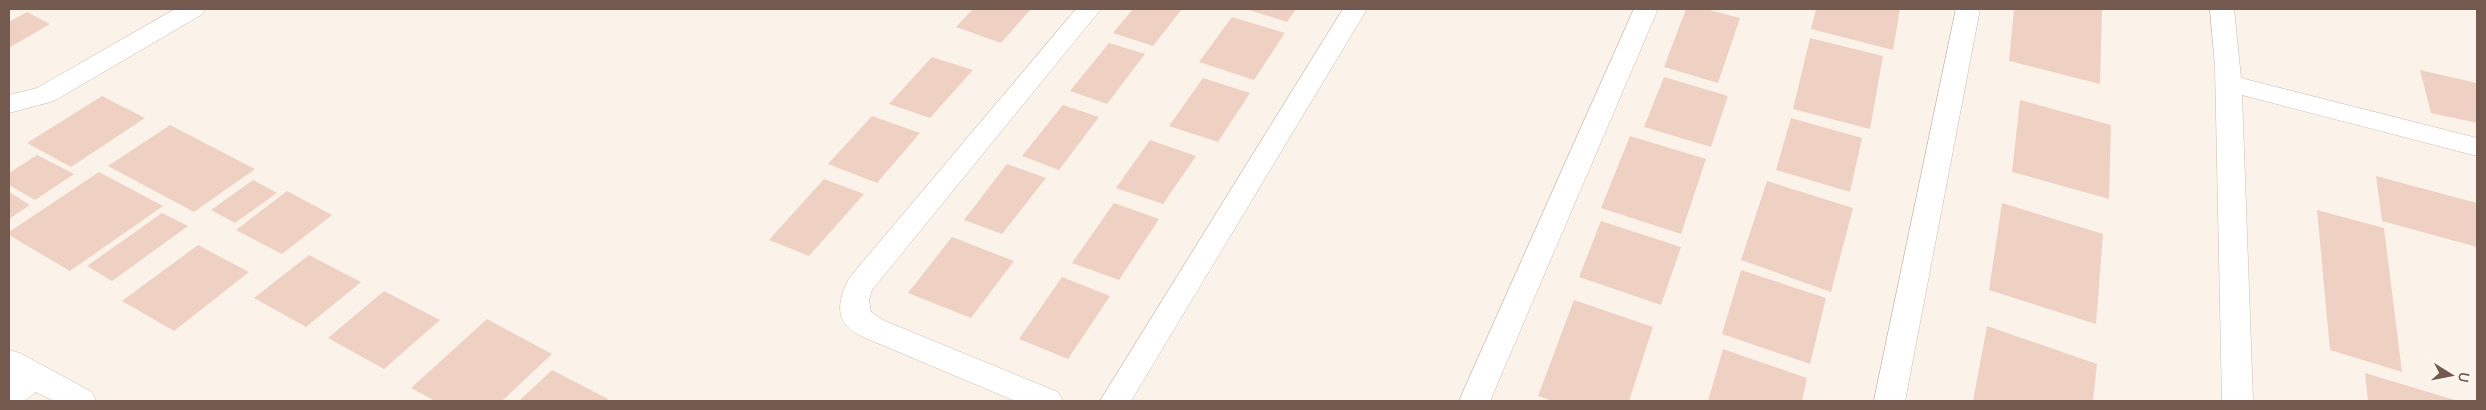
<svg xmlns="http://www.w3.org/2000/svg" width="2486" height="410" font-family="Manrope,sans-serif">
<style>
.building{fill:#efd1c3}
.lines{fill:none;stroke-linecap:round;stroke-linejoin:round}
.street-casing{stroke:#cdbab0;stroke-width:1}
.street{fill:#fff;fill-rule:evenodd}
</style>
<rect width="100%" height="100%" fill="#fbf3e9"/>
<g class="building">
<path d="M 973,9 L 1031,9 L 1001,43 L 956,27 Z"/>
<path d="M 1133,9 L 1182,9 L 1153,46 L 1113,33 Z"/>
<path d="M 1246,9 L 1296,9 L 1287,22 Z"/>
<path d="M 1686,9 L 1706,9 L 1740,18 L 1718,83 L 1664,67 Z"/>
<path d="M 1816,9 L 1900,9 L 1893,50 L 1811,29 Z"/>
<path d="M 2014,9 L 2102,9 L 2100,84 L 2009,61 Z"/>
<path d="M 27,12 L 50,24 L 9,48 L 9,22 Z"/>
<path d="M 1232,17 L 1285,33 L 1254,80 L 1199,62 Z"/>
<path d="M 1810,38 L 1883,56 L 1870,129 L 1793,109 Z"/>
<path d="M 1109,43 L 1145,54 L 1107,104 L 1070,91 Z"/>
<path d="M 932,57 L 973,70 L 930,118 L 889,104 Z"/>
<path d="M 2420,70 L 2477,83 L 2477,123 L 2431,113 Z"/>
<path d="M 1664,77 L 1728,96 L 1711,147 L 1644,127 Z"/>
<path d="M 1203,78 L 1250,93 L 1218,142 L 1169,126 Z"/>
<path d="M 102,96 L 145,118 L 71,167 L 27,143 Z"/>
<path d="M 2020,100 L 2111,125 L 2109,199 L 2012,172 Z"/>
<path d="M 1063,105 L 1099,117 L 1059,170 L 1022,156 Z"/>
<path d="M 872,116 L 920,133 L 877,183 L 828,164 Z"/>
<path d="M 1791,118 L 1862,138 L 1850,192 L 1776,170 Z"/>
<path d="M 170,125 L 255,169 L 194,212 L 108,166 Z"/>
<path d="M 1630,136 L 1706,159 L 1681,234 L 1601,208 Z"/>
<path d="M 1150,140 L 1196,156 L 1163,204 L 1116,188 Z"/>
<path d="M 37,155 L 74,174 L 35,200 L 9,185 L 9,173 Z"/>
<path d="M 1007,164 L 1046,178 L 1002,234 L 964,220 Z"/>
<path d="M 99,172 L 163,206 L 70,271 L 9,235 L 9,232 Z"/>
<path d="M 2376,176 L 2477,203 L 2477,247 L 2382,221 Z"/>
<path d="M 824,179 L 864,194 L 809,256 L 769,240 Z"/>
<path d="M 253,180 L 277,193 L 235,223 L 211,210 Z"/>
<path d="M 1767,181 L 1853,208 L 1831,292 L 1741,260 Z"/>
<path d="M 287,191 L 332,215 L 282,254 L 236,230 Z"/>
<path d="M 9,192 L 30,205 L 9,219 Z"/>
<path d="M 1114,203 L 1159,219 L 1119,280 L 1072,263 Z"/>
<path d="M 2002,203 L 2103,234 L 2096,324 L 1989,290 Z"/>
<path d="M 2317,210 L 2384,228 L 2402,372 L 2330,350 Z"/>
<path d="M 162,213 L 188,226 L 112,281 L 87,266 Z"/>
<path d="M 1601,221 L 1681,247 L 1661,305 L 1579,277 Z"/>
<path d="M 952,237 L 1014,261 L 971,318 L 908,293 Z"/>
<path d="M 198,245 L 249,272 L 174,331 L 122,301 Z"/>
<path d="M 309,255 L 361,282 L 306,327 L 254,298 Z"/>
<path d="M 1741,270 L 1826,298 L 1810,364 L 1722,334 Z"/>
<path d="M 1062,277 L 1110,296 L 1068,359 L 1019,339 Z"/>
<path d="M 384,291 L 440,320 L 384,369 L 328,338 Z"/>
<path d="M 1574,300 L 1653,327 L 1629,401 L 1552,401 L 1538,396 Z"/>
<path d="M 487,319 L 552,354 L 502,401 L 435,401 L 411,388 Z"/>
<path d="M 1987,326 L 2097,364 L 2093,401 L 1973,401 Z"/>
<path d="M 1723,349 L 1807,378 L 1802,401 L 1708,401 Z"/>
<path d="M 552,370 L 608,399 L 606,401 L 519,401 Z"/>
<path d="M 2365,373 L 2458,401 L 2368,401 Z"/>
</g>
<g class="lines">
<g class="street-casing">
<g id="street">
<path d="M 175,9 L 205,9 L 201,15 L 54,101 L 9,113 L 9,95 L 37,88 Z"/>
<path d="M 1076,9 L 1101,9 L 872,290 L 869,300 L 871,312 L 885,321 L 1058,392 L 1063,401 L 1015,401 L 863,337 C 858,334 851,331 847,326 C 834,312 842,291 850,277 Z"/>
<path d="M 1343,9 L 1367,9 L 1131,401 L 1100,401 Z"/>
<path d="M 1634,9 L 1658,9 L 1490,401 L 1459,401 Z"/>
<path d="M 1956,9 L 1980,9 L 1905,401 L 1874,401 Z"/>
<path d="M 2210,9 L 2234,9 L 2241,78 L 2477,138 L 2477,156 L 2242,95 L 2253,401 L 2222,401 L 2215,66 Z"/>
<path d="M 9,350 L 20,353 L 92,392 L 96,401 L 54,401 L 36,392 L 24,401 L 9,401 Z"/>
</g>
</g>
<use href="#street" class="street"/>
</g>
<rect width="2486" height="410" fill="none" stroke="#74594e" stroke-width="20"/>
<g transform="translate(2451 375) rotate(100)" stroke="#fef7f0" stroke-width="4" paint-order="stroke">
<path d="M0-4L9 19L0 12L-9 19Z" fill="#74594e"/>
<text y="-8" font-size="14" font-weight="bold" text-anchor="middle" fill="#74594e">U</text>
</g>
</svg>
